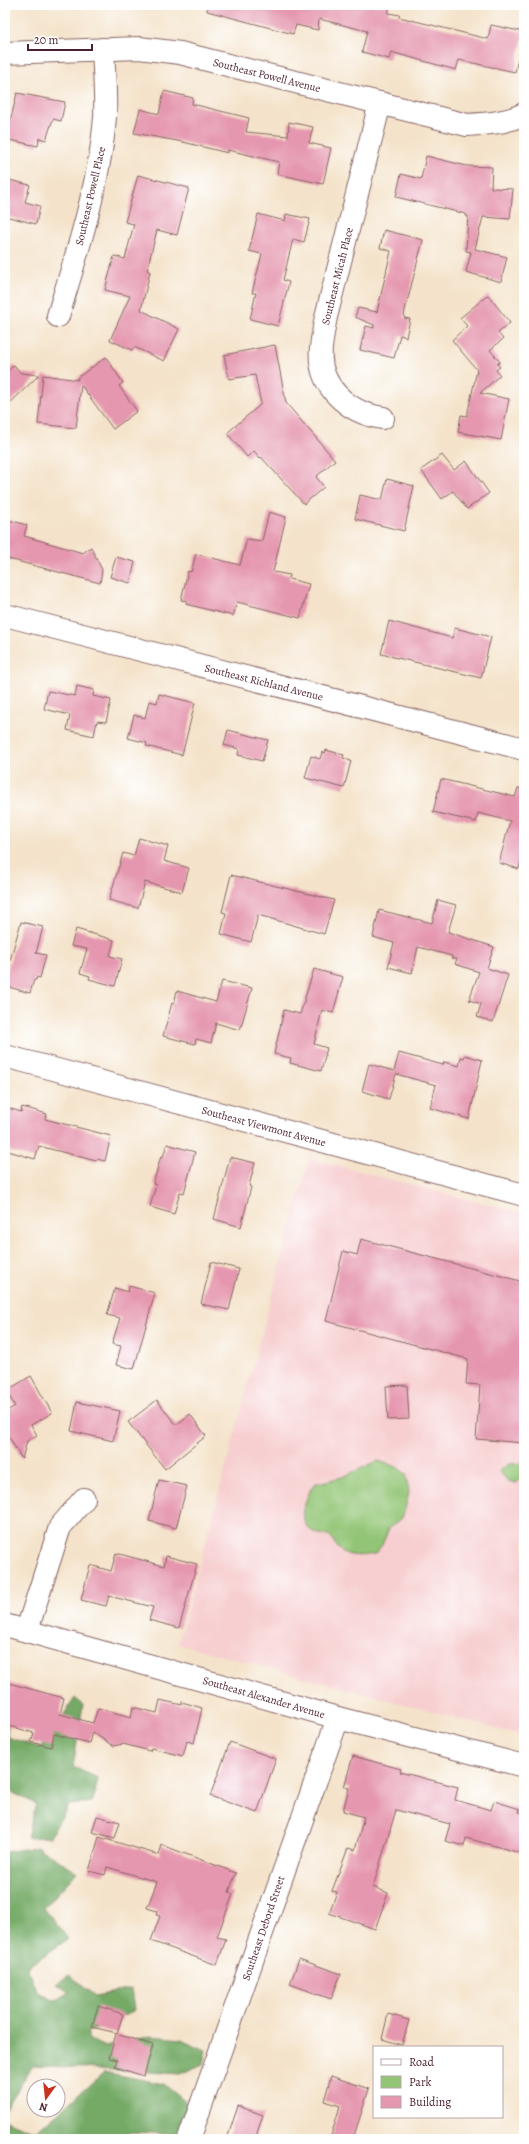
<svg xmlns="http://www.w3.org/2000/svg" width="529" height="2144" font-family="Alegreya,serif">
<style>
.built{fill:#f7cfd0}
.green{fill:#92c575;stroke:#6e7250}
.forest{fill:#75aa66;stroke:#606448}
.building{fill:#e597af}
.lines{fill:none;stroke-linecap:round;stroke-linejoin:round}
.minor-casing{stroke:#866463;stroke-width:24}
.minor{stroke:#fff;stroke-width:22}
.labels{text-anchor:middle;stroke-width:3;stroke-linejoin:round;paint-order:stroke}
.street-label{font-size:11px;fill:#4a1f2b;stroke:#fff}
</style>
<rect width="100%" height="100%" fill="#fff"/>
<filter id="ink" filterUnits="userSpaceOnUse"><feTurbulence type="fractalNoise" baseFrequency=".025" numOctaves="2"/><feDisplacementMap in="SourceGraphic" scale="8" xChannelSelector="R" yChannelSelector="G"/><feConvolveMatrix kernelMatrix="1 2 1 2 8 2 1 2 1" color-interpolation-filters="sRGB"/></filter>
<filter id="wash" filterUnits="userSpaceOnUse"><feTurbulence type="fractalNoise" baseFrequency=".012" numOctaves="4" result="noise"/><feDisplacementMap in="SourceGraphic" scale="16" xChannelSelector="R" yChannelSelector="G"/><feGaussianBlur stdDeviation="0.9" result="paint"/><feColorMatrix in="noise" values="0 0 0 0 0 0 0 0 0 0 0 0 0 0 0 0 0 1.4 0 .05"/><feComposite in="paint" operator="in"/></filter>
<g filter="url(#wash)">
<rect width="100%" height="100%" fill="#f4e3ca"/>
<path class="built" d="M 309,1158 L 524,1214 L 524,1736 L 178,1644 Z"/>
<g class="green">
<path d="M 378,1461 L 397,1467 L 406,1474 L 409,1493 L 403,1516 L 401,1519 L 389,1528 L 382,1545 L 375,1554 C 363,1556 348,1558 339,1549 C 336,1546 333,1540 330,1537 C 325,1534 317,1535 312,1531 C 296,1521 306,1496 314,1484 L 342,1477 Z"/>
<path d="M 524,1463 L 524,1477 L 516,1483 L 508,1481 L 499,1471 L 509,1464 Z"/>
</g>
<g class="forest">
<path d="M 75,1698 L 83,1705 L 73,1767 L 98,1778 L 93,1802 L 69,1805 L 50,1837 L 27,1838 L 36,1804 L 5,1789 L 5,1723 L 8,1723 L 7,1737 L 41,1748 Z"/>
<path d="M 38,1847 L 77,1872 L 44,1908 L 68,1939 L 27,1967 L 37,1992 L 56,2000 L 69,1992 L 56,1984 L 69,1975 L 95,1996 L 131,1989 L 134,2010 L 88,2032 L 88,2039 L 105,2047 L 151,2036 L 181,2039 L 206,2050 L 203,2064 L 180,2074 L 33,2065 L 5,2110 L 5,1852 Z"/>
<path d="M 104,2072 L 164,2084 L 188,2104 L 178,2134 L 131,2132 L 121,2139 L 5,2139 L 5,2120 L 36,2132 Z"/>
</g>
<g id="blocks">
<g class="building">
<path d="M 208,5 L 390,5 L 388,13 L 400,15 L 399,17 L 488,39 L 491,25 L 524,32 L 515,72 L 459,60 L 456,70 L 391,52 L 389,59 L 362,52 L 367,31 L 319,19 L 318,30 L 296,25 L 293,34 L 207,11 Z"/>
<path d="M 164,91 L 193,98 L 192,104 L 249,118 L 246,132 L 288,136 L 289,122 L 313,127 L 309,143 L 331,148 L 323,184 L 277,174 L 279,162 L 228,150 L 228,153 L 183,142 L 134,133 L 140,109 L 159,114 Z"/>
<path d="M 17,93 L 65,102 L 61,121 L 53,119 L 46,140 L 39,138 L 38,146 L 9,140 L 10,132 L 8,131 Z"/>
<path d="M 426,156 L 467,166 L 492,167 L 491,188 L 513,189 L 510,219 L 483,217 L 475,249 L 507,257 L 501,282 L 466,272 L 471,252 L 466,251 L 468,216 L 466,216 L 466,214 L 396,197 L 401,174 L 421,179 Z"/>
<path d="M 138,175 L 189,188 L 177,235 L 157,230 L 147,270 L 150,272 L 141,310 L 179,329 L 164,361 L 134,347 L 132,350 L 110,340 L 130,296 L 105,290 L 114,256 L 125,259 L 134,224 L 125,222 Z"/>
<path d="M 5,179 L 30,185 L 25,202 L 40,206 L 36,224 L 5,216 Z"/>
<path d="M 258,214 L 285,221 L 286,214 L 310,219 L 304,242 L 293,239 L 283,280 L 289,282 L 278,326 L 250,319 L 256,293 L 252,293 L 262,254 L 249,251 Z"/>
<path d="M 384,230 L 423,240 L 405,310 L 404,318 L 410,319 L 406,337 L 400,335 L 394,358 L 360,350 L 366,326 L 374,328 L 374,325 L 355,317 L 358,308 L 377,312 L 391,251 L 380,248 Z"/>
<path d="M 488,295 L 510,323 L 498,333 L 503,339 L 490,350 L 500,362 L 497,364 L 500,367 L 496,370 L 500,375 L 480,393 L 509,399 L 501,440 L 458,432 L 461,415 L 467,416 L 477,370 L 452,340 L 467,326 L 460,318 Z"/>
<path d="M 275,345 L 286,403 L 335,460 L 316,477 L 324,487 L 304,504 L 261,457 L 260,458 L 254,451 L 247,457 L 227,433 L 261,404 L 255,375 L 229,379 L 224,355 Z"/>
<path d="M 106,357 L 123,383 L 119,386 L 137,411 L 113,429 L 81,385 L 76,428 L 38,424 L 43,375 L 78,380 L 77,378 Z"/>
<path d="M 14,365 L 21,373 L 39,375 L 5,408 L 5,374 Z"/>
<path d="M 442,455 L 454,470 L 466,461 L 489,493 L 467,509 L 453,491 L 442,499 L 421,470 Z"/>
<path d="M 387,479 L 414,486 L 404,531 L 355,519 L 360,495 L 382,500 Z"/>
<path d="M 269,512 L 286,517 L 273,572 L 290,575 L 289,579 L 309,584 L 300,618 L 237,602 L 233,616 L 186,604 L 187,601 L 181,600 L 188,571 L 191,572 L 196,554 L 240,565 L 247,539 L 262,541 Z"/>
<path d="M 5,519 L 27,525 L 24,536 L 83,553 L 91,547 L 102,570 L 100,583 L 5,558 Z"/>
<path d="M 116,557 L 135,562 L 130,583 L 110,577 Z"/>
<path d="M 389,621 L 452,638 L 455,628 L 491,637 L 481,678 L 381,654 Z"/>
<path d="M 77,686 L 94,690 L 93,696 L 111,700 L 106,722 L 97,721 L 94,736 L 67,730 L 70,715 L 44,709 L 48,691 L 75,696 Z"/>
<path d="M 159,694 L 195,703 L 182,755 L 146,746 L 147,743 L 128,738 L 134,715 L 145,718 L 149,701 L 157,703 Z"/>
<path d="M 228,730 L 268,740 L 262,761 L 238,755 L 239,749 L 224,745 Z"/>
<path d="M 326,750 L 344,755 L 343,758 L 351,761 L 344,788 L 305,778 L 311,756 L 320,759 L 322,752 L 325,753 Z"/>
<path d="M 441,779 L 515,797 L 518,788 L 524,789 L 524,850 L 519,869 L 499,863 L 510,821 L 478,813 L 476,822 L 433,812 Z"/>
<path d="M 139,838 L 168,846 L 164,861 L 189,868 L 182,892 L 145,882 L 138,908 L 109,900 L 123,853 L 134,856 Z"/>
<path d="M 231,875 L 334,900 L 324,934 L 258,915 L 251,942 L 221,934 L 226,913 L 222,912 Z"/>
<path d="M 438,900 L 456,905 L 448,932 L 494,947 L 487,968 L 508,975 L 493,1022 L 477,1017 L 481,1004 L 469,1000 L 479,972 L 455,964 L 457,959 L 451,958 L 452,956 L 418,947 L 412,973 L 388,967 L 394,943 L 373,937 L 379,910 L 432,923 Z"/>
<path d="M 21,922 L 43,927 L 36,953 L 46,955 L 40,978 L 37,977 L 36,980 L 34,980 L 30,993 L 5,986 L 5,978 Z"/>
<path d="M 76,929 L 114,940 L 110,956 L 122,959 L 115,986 L 89,979 L 90,976 L 80,973 L 87,949 L 71,946 Z"/>
<path d="M 314,969 L 343,977 L 333,1013 L 322,1010 L 314,1044 L 327,1048 L 321,1071 L 290,1063 L 291,1058 L 274,1054 L 284,1010 L 300,1014 Z"/>
<path d="M 222,981 L 252,988 L 240,1030 L 216,1023 L 211,1043 L 196,1039 L 195,1044 L 163,1036 L 172,1003 L 174,1004 L 177,991 L 216,1002 Z"/>
<path d="M 399,1053 L 443,1065 L 444,1062 L 459,1066 L 461,1057 L 464,1058 L 465,1055 L 482,1060 L 469,1119 L 430,1108 L 436,1085 L 396,1074 L 389,1099 L 362,1091 L 369,1064 L 394,1071 Z"/>
<path d="M 5,1107 L 21,1112 L 22,1107 L 30,1109 L 47,1114 L 45,1119 L 111,1136 L 105,1161 L 97,1159 L 96,1161 L 39,1146 L 35,1159 L 5,1150 Z"/>
<path d="M 167,1144 L 195,1152 L 184,1193 L 180,1192 L 174,1214 L 150,1207 L 156,1185 L 153,1184 L 161,1156 L 163,1157 Z"/>
<path d="M 230,1157 L 255,1163 L 249,1186 L 251,1187 L 241,1227 L 214,1219 Z"/>
<path d="M 361,1239 L 524,1282 L 524,1443 L 476,1439 L 480,1385 L 466,1384 L 468,1359 L 326,1321 L 343,1251 L 357,1255 Z"/>
<path d="M 211,1262 L 239,1269 L 229,1310 L 201,1304 Z"/>
<path d="M 129,1286 L 155,1293 L 134,1369 L 116,1365 L 121,1346 L 112,1344 L 120,1318 L 107,1315 L 115,1288 L 128,1292 Z"/>
<path d="M 31,1376 L 52,1413 L 31,1425 L 37,1435 L 27,1441 L 22,1459 L 5,1430 L 5,1412 L 15,1406 L 6,1391 Z"/>
<path d="M 407,1385 L 409,1419 L 388,1420 L 386,1386 Z"/>
<path d="M 157,1400 L 176,1425 L 190,1414 L 206,1436 L 165,1469 L 128,1422 Z"/>
<path d="M 77,1402 L 120,1411 L 113,1441 L 71,1431 Z"/>
<path d="M 159,1480 L 187,1486 L 176,1528 L 149,1521 Z"/>
<path d="M 116,1553 L 164,1566 L 166,1556 L 197,1564 L 179,1628 L 149,1620 L 153,1607 L 109,1596 L 106,1606 L 81,1600 L 90,1565 L 111,1571 Z"/>
<path d="M 5,1682 L 64,1698 L 60,1714 L 93,1723 L 98,1708 L 131,1717 L 133,1707 L 157,1713 L 160,1700 L 182,1705 L 182,1702 L 202,1708 L 194,1743 L 187,1741 L 183,1756 L 151,1748 L 150,1751 L 123,1744 L 113,1746 L 92,1732 L 89,1743 L 54,1734 L 51,1747 L 31,1742 L 34,1733 L 5,1725 Z"/>
<path d="M 230,1742 L 276,1759 L 257,1813 L 210,1796 Z"/>
<path d="M 353,1756 L 401,1769 L 400,1772 L 458,1787 L 455,1800 L 491,1810 L 494,1801 L 520,1809 L 519,1812 L 524,1813 L 524,1854 L 466,1838 L 464,1846 L 445,1841 L 450,1824 L 396,1810 L 373,1887 L 388,1893 L 375,1929 L 329,1913 L 337,1892 L 332,1891 L 348,1848 L 355,1850 L 364,1817 L 343,1811 L 349,1788 L 344,1787 Z"/>
<path d="M 97,1816 L 120,1822 L 115,1838 L 92,1832 Z"/>
<path d="M 99,1837 L 159,1855 L 162,1845 L 236,1873 L 229,1892 L 233,1894 L 217,1937 L 226,1939 L 217,1965 L 151,1941 L 160,1916 L 156,1915 L 157,1911 L 147,1908 L 157,1882 L 107,1867 L 105,1875 L 89,1871 Z"/>
<path d="M 299,1959 L 341,1974 L 331,1999 L 290,1984 Z"/>
<path d="M 98,2006 L 123,2014 L 117,2033 L 92,2027 Z"/>
<path d="M 388,2014 L 409,2020 L 402,2045 L 382,2039 Z"/>
<path d="M 116,2034 L 153,2045 L 144,2076 L 115,2067 L 117,2060 L 109,2058 Z"/>
<path d="M 331,2076 L 369,2089 L 353,2139 L 330,2139 L 340,2106 L 324,2101 Z"/>
<path d="M 238,2106 L 263,2115 L 255,2139 L 227,2139 Z"/>
</g>
</g>
</g>
<g filter="url(#ink)">
<use href="#blocks" fill-opacity="0" stroke="#866463" stroke-width="1"/>
<g class="lines">
<g class="minor-casing">
<g id="minor">
<path d="M 5,53 L 139,48 L 180,53 L 467,125 C 486,124 506,123 524,114"/>
<path d="M 380,103 L 326,317 C 324,327 322,338 321,348 C 317,386 348,413 383,418"/>
<path d="M 58,316 C 77,253 100,182 105,117 C 106,95 104,71 103,49"/>
<path d="M 5,615 L 524,749"/>
<path d="M 5,1056 L 524,1195"/>
<path d="M 5,1625 L 338,1718 L 524,1766"/>
<path d="M 27,1630 L 60,1527 L 84,1499"/>
<path d="M 189,2139 L 338,1718"/>
</g>
</g>
<use href="#minor" class="minor"/>
</g>
</g>
<g class="labels">
<g class="street-label">
<text transform="translate(267 75) rotate(14)" y="4">Southeast Powell Avenue</text>
<text transform="translate(90 196) rotate(-77)" y="4">Southeast Powell Place</text>
<text transform="translate(337 276) rotate(-76)" y="4">Southeast Micah Place</text>
<text transform="translate(264 682) rotate(14)" y="4">Southeast Richland Avenue</text>
<text transform="translate(264 1126) rotate(15)" y="4">Southeast Viewmont Avenue</text>
<text transform="translate(264 1697) rotate(16)" y="4">Southeast Alexander Avenue</text>
<text transform="translate(263 1928) rotate(-71)" y="4">Southeast Debord Street</text>
</g>
</g>
<rect width="529" height="2144" fill="none" stroke="#fff" stroke-width="20"/>
<rect x="373" y="2046" width="130" height="72" fill="#ffffff" stroke="#b7a5aa"/>
<rect x="381" y="2059" width="20" height="6" fill="#ffffff" stroke="#b7a5aa"/>
<text x="409" y="2066" font-size="12" fill="#4a1f2b">Road</text>
<rect x="381" y="2076" width="20" height="12" fill="#92c575" stroke="#b7a5aa"/>
<text x="409" y="2086" font-size="12" fill="#4a1f2b">Park</text>
<rect x="381" y="2096" width="20" height="12" fill="#e597af" stroke="#b7a5aa"/>
<text x="409" y="2106" font-size="12" fill="#4a1f2b">Building</text>
<g transform="translate(46 2098) rotate(195)"><circle r="19" fill="#ffffff" stroke="#b7a5aa"/>
<path d="M0-3L7 15L0 10L-7 15Z" fill="#c8321e"/>
<text y="-6" font-size="11" font-weight="bold" text-anchor="middle" fill="#4a1f2b">N</text>
</g>
<path d="M28 44v6h64v-6" fill="none" stroke="#4a1f2b" stroke-width="2"/>
<text x="34" y="44" font-size="12" fill="#4a1f2b" stroke="#ffffff" stroke-width="3" paint-order="stroke">20 m</text>
</svg>
